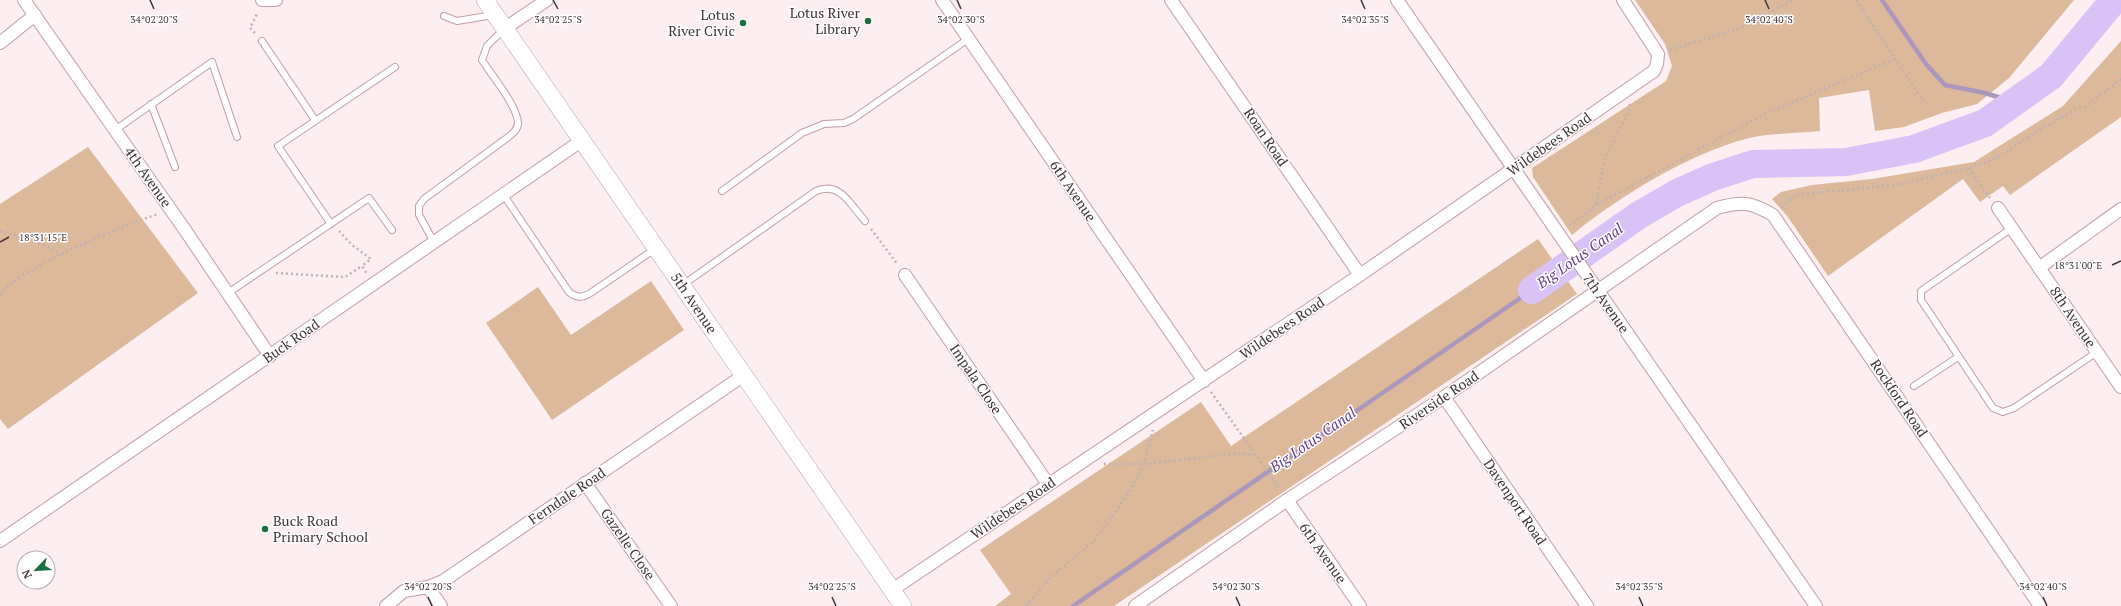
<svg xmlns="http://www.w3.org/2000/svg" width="2121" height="606" font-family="'PT Serif',serif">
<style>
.green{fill:#dbb99a}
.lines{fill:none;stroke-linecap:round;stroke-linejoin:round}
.stream{stroke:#ab97bc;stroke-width:4.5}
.river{stroke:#d9c2f6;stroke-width:28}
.service-casing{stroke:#bf9ea5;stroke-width:8}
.minor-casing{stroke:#bf9ea5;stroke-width:14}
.secondary-casing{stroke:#bf9ea5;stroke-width:18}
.path{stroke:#bfb1b4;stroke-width:2.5;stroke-dasharray:2 3;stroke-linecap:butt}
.service{stroke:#fff;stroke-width:6}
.minor{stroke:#fff;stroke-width:12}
.secondary{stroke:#fff;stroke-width:17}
.ticks{fill:none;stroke:#403336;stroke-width:1.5}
.poi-dot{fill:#1c6f40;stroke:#fff;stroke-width:1.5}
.labels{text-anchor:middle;stroke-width:3;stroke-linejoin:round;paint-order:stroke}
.poi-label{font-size:14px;fill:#403336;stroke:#fff;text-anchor:end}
.street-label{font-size:14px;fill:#403336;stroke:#fff}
.water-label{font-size:15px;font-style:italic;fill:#623d88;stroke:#fff}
.ticks-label{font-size:10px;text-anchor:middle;fill:#403336;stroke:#fff;stroke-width:3;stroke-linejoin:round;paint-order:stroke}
</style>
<rect width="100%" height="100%" fill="#fceef1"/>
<g class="green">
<path d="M 1635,0 L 2074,0 L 2009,78 L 1977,104 L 1942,113 L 1904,127 L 1875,131 L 1869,90 L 1819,98 L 1820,131 C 1800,133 1779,133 1759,136 C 1699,147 1619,196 1572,235 L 1533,177 L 1532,168 L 1666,81 L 1672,66 L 1665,44 Z"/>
<path d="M 2121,41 L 2121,117 L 2010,195 L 2003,186 L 1980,202 L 1963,179 L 1828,276 L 1788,217 L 1772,199 L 1781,192 L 1812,185 L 1872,179 L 1974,162 L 2063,106 Z"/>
<path d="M 88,147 L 198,293 L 8,429 L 0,419 L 0,204 Z"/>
<path d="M 1538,239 L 1577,294 L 1114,606 L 995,606 L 1011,594 L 980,550 L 1201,402 L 1231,446 Z"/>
<path d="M 651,281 L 684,330 L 552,420 L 486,323 L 538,287 L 571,335 Z"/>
</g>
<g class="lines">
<g class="stream">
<path d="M 1882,0 L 1926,64 L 1945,85 L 1985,93 L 2014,102"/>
<path d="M 1073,606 L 1532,290"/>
</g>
<path class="river" d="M 1532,290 L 1639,215 L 1677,193 L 1713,177 L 1753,164 L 1846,162 L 1914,149 L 1985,123 L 2051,76 L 2114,0"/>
<g class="service-casing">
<g id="service">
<path d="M 444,16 L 457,21 L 493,15"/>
<path d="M 262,41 L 315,120"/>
<path d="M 151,104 L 175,167"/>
<path d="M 115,130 L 212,62 L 237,137"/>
<path d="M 722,191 L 802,133 L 824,124 L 844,123 L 853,119 L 968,39"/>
<path d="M 503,194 L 569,292 C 577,298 581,298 589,294 L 655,249"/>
<path d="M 331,224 L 278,146 L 395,67"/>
<path d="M 2012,228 L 1921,291 L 1921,300 L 1993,408 L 2003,412 L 2014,408 L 2097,352"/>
<path d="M 434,242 L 419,215 L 419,206 L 424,199 L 507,138 C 512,134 518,130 518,123 C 517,105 492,76 482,60 L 487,46 L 503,30"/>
<path d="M 684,284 L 816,191 C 840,181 850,204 865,221"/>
<path d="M 228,293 L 369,198 L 392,230"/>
<path d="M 1914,386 L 1958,357"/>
</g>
</g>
<g class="minor-casing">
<g id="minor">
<path d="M 24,0 L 185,230 L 270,356"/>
<path d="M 262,0 L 276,0"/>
<path d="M 942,0 L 1204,381"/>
<path d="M 1171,0 L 1360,275"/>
<path d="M 1397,0 L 1816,606"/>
<path d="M 504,29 L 547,0"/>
<path d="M 0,43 L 35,15"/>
<path d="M 1998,208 L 2121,387"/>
<path d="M 2039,268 L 2121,209"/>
<path d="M 905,275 L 1048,484"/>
<path d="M 1444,397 L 1587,606"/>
<path d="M 585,483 L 671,606"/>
<path d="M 1287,500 L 1360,606"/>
<path d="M 0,541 L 581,141"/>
<path d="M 428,587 L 441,606"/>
<path d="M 892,590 L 1360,275 L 1654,71 L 1657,64 L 1658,54 L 1623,0"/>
<path d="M 386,606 L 404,591 L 428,587 L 443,581 L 744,375"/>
<path d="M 1135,606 L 1287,500 L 1444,397 L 1717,208 C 1742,201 1751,202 1773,215 L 2040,606"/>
</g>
</g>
<g class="secondary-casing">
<path id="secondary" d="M 485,0 L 903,606"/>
</g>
<g class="path">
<path d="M 1856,0 L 1926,105"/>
<path d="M 255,33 L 250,28 L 258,12"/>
<path d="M 1670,50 L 1745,26 L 1793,0"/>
<path d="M 1969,168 L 1990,198"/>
<path d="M 1596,204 L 1605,157 L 1629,111 L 1630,104"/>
<path d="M 1782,207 L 1795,195 L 1895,185 L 1969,168 L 1997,158 L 2035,133 L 2078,108 L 2085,107 L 2121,79"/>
<path d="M 1569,226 L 1596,205 L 1767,113 L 1895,59"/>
<path d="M 871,229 L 898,265"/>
<path d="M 0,231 C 21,236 43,243 62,255"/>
<path d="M 339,231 L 352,245 L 371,259 L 362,266 L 367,274"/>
<path d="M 276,273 L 345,277 L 362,266"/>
<path d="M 0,295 C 18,268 124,225 158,214"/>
<path d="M 1211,392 L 1280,489"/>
<path d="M 1104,464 L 1144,464 L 1243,453 L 1258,457"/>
<path d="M 1026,606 L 1049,579 L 1095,540 L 1130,491 L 1144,464 L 1153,430"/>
</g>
<use href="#service" class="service"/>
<use href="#minor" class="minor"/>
<use href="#secondary" class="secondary"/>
</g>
<path class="ticks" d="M 150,0 L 154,9M 553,0 L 558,9M 957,0 L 961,9M 1361,0 L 1365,9M 1765,0 L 1769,9M 0,242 L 9,237M 2112,265 L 2121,261M 428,597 L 432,606M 832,597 L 836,606M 1236,597 L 1240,606M 1639,597 L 1643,606M 2043,597 L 2047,606"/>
<g class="poi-dot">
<circle cx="868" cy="21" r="4"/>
<circle cx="743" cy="23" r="4"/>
<circle cx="265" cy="529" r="4"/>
</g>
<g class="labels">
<g class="poi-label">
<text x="860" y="18">Lotus River<tspan x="860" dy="16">Library</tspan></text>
<text x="735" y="20">Lotus<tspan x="735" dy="16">River Civic</tspan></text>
<text x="273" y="526" text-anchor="start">Buck Road<tspan x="273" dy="16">Primary School</tspan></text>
</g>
<g class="street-label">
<text transform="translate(1266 137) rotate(56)" y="5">Roan Road</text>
<text transform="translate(1549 144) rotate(-35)" y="5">Wildebees Road</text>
<text transform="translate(148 177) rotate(55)" y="5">4th Avenue</text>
<text transform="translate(1073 191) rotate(56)" y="5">6th Avenue</text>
<text transform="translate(694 303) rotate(56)" y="5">5th Avenue</text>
<text transform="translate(1606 303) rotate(55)" y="5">7th Avenue</text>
<text transform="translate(2073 317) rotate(56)" y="5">8th Avenue</text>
<text transform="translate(1282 328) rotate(-34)" y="5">Wildebees Road</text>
<text transform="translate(291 341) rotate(-35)" y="5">Buck Road</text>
<text transform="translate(976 379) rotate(56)" y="5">Impala Close</text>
<text transform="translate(1899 398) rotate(56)" y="5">Rockford Road</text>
<text transform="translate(1439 400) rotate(-34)" y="5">Riverside Road</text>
<text transform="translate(567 496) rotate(-34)" y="5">Ferndale Road</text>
<text transform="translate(1515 502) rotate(56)" y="5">Davenport Road</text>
<text transform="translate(1013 508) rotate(-34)" y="5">Wildebees Road</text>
<text transform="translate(628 544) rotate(55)" y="5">Gazelle Close</text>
<text transform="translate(1323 553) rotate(55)" y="5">6th Avenue</text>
</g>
<g class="water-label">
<text transform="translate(1580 256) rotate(-35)" y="5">Big Lotus Canal</text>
<text transform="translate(1313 440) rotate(-35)" y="5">Big Lotus Canal</text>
</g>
</g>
<g class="ticks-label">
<text x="154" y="23">34°02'20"S</text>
<text x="558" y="23">34°02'25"S</text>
<text x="961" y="23">34°02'30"S</text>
<text x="1365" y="23">34°02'35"S</text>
<text x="1769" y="23">34°02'40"S</text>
<text x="43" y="241">18°31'15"E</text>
<text x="2078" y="269">18°31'00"E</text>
<text x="428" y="590">34°02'20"S</text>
<text x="832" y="590">34°02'25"S</text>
<text x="1236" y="590">34°02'30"S</text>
<text x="2043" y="590">34°02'40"S</text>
<text x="1639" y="590">34°02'35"S</text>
</g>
<g transform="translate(36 570) rotate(245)"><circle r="19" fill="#ffffff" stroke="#b3adaf"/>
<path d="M0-3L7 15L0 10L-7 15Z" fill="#1c6f40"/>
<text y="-6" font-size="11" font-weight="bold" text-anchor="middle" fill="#403336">N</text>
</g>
</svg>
